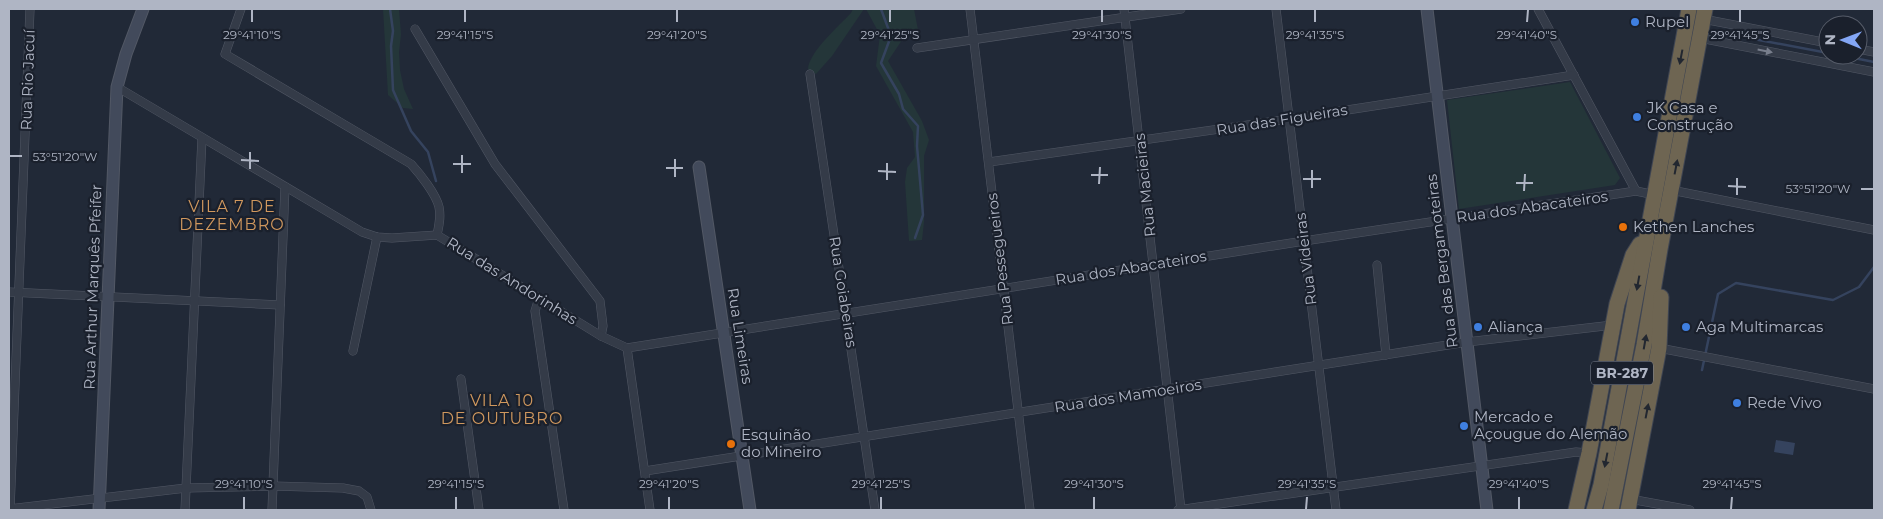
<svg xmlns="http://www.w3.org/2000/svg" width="1883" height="519" font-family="Montserrat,sans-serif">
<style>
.green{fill:#243639}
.water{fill:#35435e}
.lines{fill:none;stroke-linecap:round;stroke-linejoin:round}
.stream{stroke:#35435e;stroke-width:2.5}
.street-casing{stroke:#525865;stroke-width:9}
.secondary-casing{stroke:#525865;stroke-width:13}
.highway-casing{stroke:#3f4552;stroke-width:17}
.street{stroke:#343b48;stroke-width:8}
.secondary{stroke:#424a5b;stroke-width:11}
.highway{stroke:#6e6552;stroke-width:15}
.oneway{fill:#787e8c}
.oneway2{fill:#222730}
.ticks{fill:none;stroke:#afb5c4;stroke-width:2}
.shop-dot{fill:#3f7fe0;stroke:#1a202c;stroke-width:2}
.food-dot{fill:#e8710a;stroke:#1a202c;stroke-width:2}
.labels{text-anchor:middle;stroke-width:4.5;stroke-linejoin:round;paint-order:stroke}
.shield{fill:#1a202c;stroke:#828896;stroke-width:1}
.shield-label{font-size:14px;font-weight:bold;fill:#afb5c4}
.poi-label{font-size:15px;fill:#afb5c4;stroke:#1a202c;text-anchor:start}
.street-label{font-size:15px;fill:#afb5c4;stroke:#1a202c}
.neighbourhood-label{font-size:16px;letter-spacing:1px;fill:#d0985e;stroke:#1a202c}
.ticks-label{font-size:12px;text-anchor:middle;fill:#afb5c4;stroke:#1a202c;stroke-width:4.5;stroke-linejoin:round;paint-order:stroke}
</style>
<rect width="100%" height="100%" fill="#212937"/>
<g class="green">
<path d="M 383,9 L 399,9 L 401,34 L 399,52 L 400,70 L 404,89 L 413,109 L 403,108 L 388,95 Z"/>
<path d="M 853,9 L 864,9 L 832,56 L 816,74 L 808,69 C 809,52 839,26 851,13 Z"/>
<path d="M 866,9 L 914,9 L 919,35 L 904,37 L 888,61 L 922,121 L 929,140 L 924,156 L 924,222 L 922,240 L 909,241 L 905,182 L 907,168 L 915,157 L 913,132 L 876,66 L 880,35 Z"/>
<path d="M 1570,82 L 1620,178 L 1615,185 L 1459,209 L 1447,100 Z"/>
</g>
<path class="water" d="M 1776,440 L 1795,443 L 1793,455 L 1774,452 Z"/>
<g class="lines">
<g class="stream">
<path d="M 390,9 L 393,31 L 391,46 L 393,90 L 411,131 L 428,152 L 436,181"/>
<path d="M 881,9 L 891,36 L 881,63 L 899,94 L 903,109 L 918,126 L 917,146 L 923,215 L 915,238"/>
<path d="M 1743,37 L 1828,53"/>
<path d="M 1839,55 L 1874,62"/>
<path d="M 1702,370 L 1718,294 L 1736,283 L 1833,300 L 1859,287 L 1874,267"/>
</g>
<g class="street-casing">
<g id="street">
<path d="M 241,9 L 225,54 L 411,164 C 420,174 436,194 439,207 C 441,217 439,226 437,235"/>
<path d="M 970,9 L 1030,510"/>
<path d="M 1124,9 L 1181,510"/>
<path d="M 1276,9 L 1336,510"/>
<path d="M 1538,9 L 1636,191"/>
<path d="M 1703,19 L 1828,43"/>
<path d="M 415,29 L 495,164 L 600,301 L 603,326 L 601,336"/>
<path d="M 1700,38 L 1874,72"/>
<path d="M 917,48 L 1181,9"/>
<path d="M 1858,49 L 1874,52"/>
<path d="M 810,74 L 875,510"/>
<path d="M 117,87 L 362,232 L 377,237 L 392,238 L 437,235 L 601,336 L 627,348"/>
<path d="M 989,162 L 1289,119 L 1574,75"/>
<path d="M 1671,190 L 1874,230"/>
<path d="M 1377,265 L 1386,355"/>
<path d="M 9,292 L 280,305"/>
<path d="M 539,298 L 535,311 L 564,510"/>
<path d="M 627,348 L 1304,241 L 1636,191 L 1655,195"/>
<path d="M 627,348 L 650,510"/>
<path d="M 1659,348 L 1874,389"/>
<path d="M 353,351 L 377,237"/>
<path d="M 461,379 L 479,510"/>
<path d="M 645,471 L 1467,342 L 1613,325"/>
<path d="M 1630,499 L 1690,510"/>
<path d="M 9,509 L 186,488 L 273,486 L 343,488 L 359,491 L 367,497 L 371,510"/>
<path d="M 10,510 L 30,9"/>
<path d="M 185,510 L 202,138"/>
<path d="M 272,510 L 285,187"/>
<path d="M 1178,510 L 1576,452 L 1589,453"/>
</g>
</g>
<g class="secondary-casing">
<g id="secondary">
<path d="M 1427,9 L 1487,510"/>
<path d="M 699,167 L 750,510"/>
<path d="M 99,510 L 117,87 L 126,54 L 143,9"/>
</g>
</g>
<g class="highway-casing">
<g id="highway">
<path d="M 1576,510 L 1589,453 L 1617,304 L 1633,255 L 1640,244"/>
<path d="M 1594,510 L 1601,485 L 1689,9"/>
<path d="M 1611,510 L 1644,345 L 1660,249 L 1705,9"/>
<path d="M 1628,510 L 1659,348 L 1661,297"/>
</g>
</g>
<use href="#street" class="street"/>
<use href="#secondary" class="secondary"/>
<use href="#highway" class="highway"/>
</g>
<defs><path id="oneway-solid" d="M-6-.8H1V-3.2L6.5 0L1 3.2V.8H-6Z" transform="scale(1.25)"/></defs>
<use class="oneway" href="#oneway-solid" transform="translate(1765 51) rotate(11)"/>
<g class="oneway2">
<use href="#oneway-solid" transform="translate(1681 57) rotate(101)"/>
<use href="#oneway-solid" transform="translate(1676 167) rotate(-79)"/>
<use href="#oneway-solid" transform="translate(1638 283) rotate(100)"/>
<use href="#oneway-solid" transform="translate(1645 342) rotate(-80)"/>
<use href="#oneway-solid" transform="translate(1647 411) rotate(-79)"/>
<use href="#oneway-solid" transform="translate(1606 460) rotate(101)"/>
</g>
<path class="ticks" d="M 252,22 L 252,10M 465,22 L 465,10M 677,22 L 677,10M 890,22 L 890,10M 1102,22 L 1102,10M 1315,22 L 1315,10M 1527,22 L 1528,10M 1740,22 L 1740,10M 10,156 L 22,156M 241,160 L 259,161M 453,164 L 471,164M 666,168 L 683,168M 250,169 L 250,152M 878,171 L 896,172M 462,173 L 462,155M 1091,175 L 1108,175M 675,177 L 675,159M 1303,179 L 1321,179M 887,180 L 887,163M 1516,183 L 1533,183M 1099,184 L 1100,167M 1728,186 L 1746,187M 1312,188 L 1312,170M 1861,189 L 1873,189M 1524,191 L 1525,174M 1737,195 L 1737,178M 244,509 L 244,497M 456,509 L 456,497M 669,509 L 669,497M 881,509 L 881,497M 1094,509 L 1094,497M 1306,509 L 1307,497M 1519,509 L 1519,497M 1731,509 L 1732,497"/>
<g class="shop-dot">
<circle cx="1635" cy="22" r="5"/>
<circle cx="1637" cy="117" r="5"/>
<circle cx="1478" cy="327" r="5"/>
<circle cx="1686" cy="327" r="5"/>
<circle cx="1737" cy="403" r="5"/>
<circle cx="1464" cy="426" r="5"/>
</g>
<g class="food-dot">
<circle cx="1623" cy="227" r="5"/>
<circle cx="731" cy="444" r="5"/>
</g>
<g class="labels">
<rect class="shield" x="1591" y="361.5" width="62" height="23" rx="4"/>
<g class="shield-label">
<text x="1622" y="378">BR-287</text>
</g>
<g class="poi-label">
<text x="1645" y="27">Rupel</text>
<text x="1647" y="113">JK Casa e<tspan x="1647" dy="17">Construção</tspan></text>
<text x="1633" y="232">Kethen Lanches</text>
<text x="1488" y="332">Aliança</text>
<text x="1696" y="332">Aga Multimarcas</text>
<text x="1747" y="408">Rede Vivo</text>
<text x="1474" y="422">Mercado e<tspan x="1474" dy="17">Açougue do Alemão</tspan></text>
<text x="741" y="440">Esquinão<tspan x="741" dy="17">do Mineiro</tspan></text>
</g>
<g class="street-label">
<text transform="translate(28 80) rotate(-88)" y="5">Rua Rio Jacuí</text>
<text transform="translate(1282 120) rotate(-9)" y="5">Rua das Figueiras</text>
<text transform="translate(1145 185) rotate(-96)" y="5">Rua Macieiras</text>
<text transform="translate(1532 207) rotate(-8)" y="5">Rua dos Abacateiros</text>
<text transform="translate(1000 259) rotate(-97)" y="5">Rua Pessegueiros</text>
<text transform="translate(1306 259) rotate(-97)" y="5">Rua Videiras</text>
<text transform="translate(1442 261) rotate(-97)" y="5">Rua das Bergamoteiras</text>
<text transform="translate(1131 268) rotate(-9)" y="5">Rua dos Abacateiros</text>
<text transform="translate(512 281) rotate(32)" y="5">Rua das Andorinhas</text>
<text transform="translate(93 287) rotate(-88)" y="5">Rua Arthur Marquês Pfeifer</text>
<text transform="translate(843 292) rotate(81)" y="5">Rua Goiabeiras</text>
<text transform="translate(740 336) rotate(81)" y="5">Rua Limeiras</text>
<text transform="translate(1128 396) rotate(-9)" y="5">Rua dos Mamoeiros</text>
</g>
<g class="neighbourhood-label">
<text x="232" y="212">VILA 7 DE<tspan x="232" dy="18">DEZEMBRO</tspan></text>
<text x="502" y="406">VILA 10<tspan x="502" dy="18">DE OUTUBRO</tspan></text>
</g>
</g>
<g class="ticks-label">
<text x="252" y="39">29°41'10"S</text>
<text x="465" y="39">29°41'15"S</text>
<text x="677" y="39">29°41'20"S</text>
<text x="890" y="39">29°41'25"S</text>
<text x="1102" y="39">29°41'30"S</text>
<text x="1315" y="39">29°41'35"S</text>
<text x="1527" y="39">29°41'40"S</text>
<text x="1740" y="39">29°41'45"S</text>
<text x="65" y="161">53°51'20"W</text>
<text x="1818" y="193">53°51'20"W</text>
<text x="244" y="488">29°41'10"S</text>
<text x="456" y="488">29°41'15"S</text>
<text x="669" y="488">29°41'20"S</text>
<text x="881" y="488">29°41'25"S</text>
<text x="1094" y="488">29°41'30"S</text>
<text x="1307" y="488">29°41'35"S</text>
<text x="1519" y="488">29°41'40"S</text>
<text x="1732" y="488">29°41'45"S</text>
</g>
<rect width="1883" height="519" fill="none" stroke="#afb5c4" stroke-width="20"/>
<g transform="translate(1843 40) rotate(271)"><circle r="24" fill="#1a202c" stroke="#565c69"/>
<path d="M0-4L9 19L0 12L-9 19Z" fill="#83a6f5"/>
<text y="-8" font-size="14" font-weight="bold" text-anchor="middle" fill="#afb5c4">N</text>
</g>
</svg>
